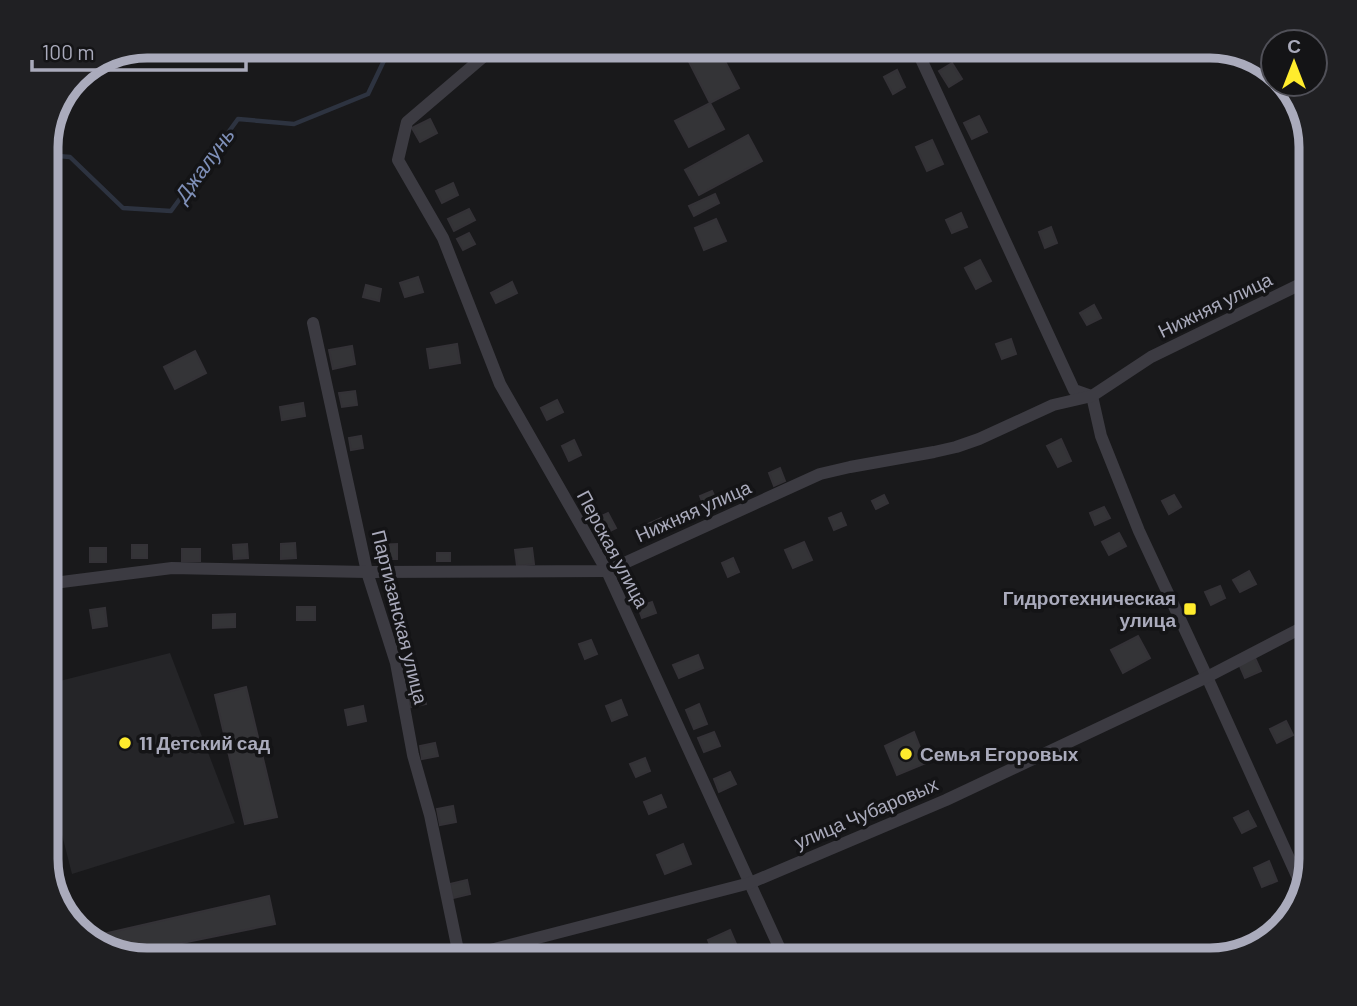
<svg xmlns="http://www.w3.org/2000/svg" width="1357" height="1006" font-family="Barlow,sans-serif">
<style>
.built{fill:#252528}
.green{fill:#202a23}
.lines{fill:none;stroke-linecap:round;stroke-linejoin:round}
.stream{stroke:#2d3340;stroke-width:4.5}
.building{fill:#343437;stroke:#343237;stroke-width:2}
.minor{stroke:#3c3b42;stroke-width:12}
.poi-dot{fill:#ffec2d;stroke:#141416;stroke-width:2.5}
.labels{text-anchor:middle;stroke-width:7;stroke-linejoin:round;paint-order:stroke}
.street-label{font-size:19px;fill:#aaabbc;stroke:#141416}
.poi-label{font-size:19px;font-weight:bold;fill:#aaabbc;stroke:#141416;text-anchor:start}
.water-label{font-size:21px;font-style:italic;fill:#7f90b9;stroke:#141416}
.rim{fill:none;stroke:#aaabbc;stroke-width:9}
</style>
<rect width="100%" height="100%" fill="#19191b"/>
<path class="built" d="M 170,653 L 235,823 L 72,874 L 46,772 L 46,714 L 58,710 L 52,683 Z"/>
<path class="green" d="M 50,672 L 59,710 L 46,714 L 46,673 Z"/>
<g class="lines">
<path class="stream" d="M 46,155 L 70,157 L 123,208 L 171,211 L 238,119 L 294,124 L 368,94 L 391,46"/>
</g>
<g class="building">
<path d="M 633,46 L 651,46 L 652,47 L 636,54 Z"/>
<path d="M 681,46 L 717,46 L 739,88 L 710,103 Z"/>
<path d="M 865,46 L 884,46 L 868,53 Z"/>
<path d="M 952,63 L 962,79 L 949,87 L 939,71 Z"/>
<path d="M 897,70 L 905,87 L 893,94 L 884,77 Z"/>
<path d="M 710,103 L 724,129 L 689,147 L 675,121 Z"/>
<path d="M 979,116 L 987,132 L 972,139 L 964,123 Z"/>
<path d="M 430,119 L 437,133 L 420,142 L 412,128 Z"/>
<path d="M 748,135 L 762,161 L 699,195 L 685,170 Z"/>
<path d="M 932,140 L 943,164 L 927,171 L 916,147 Z"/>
<path d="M 453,183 L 458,195 L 442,203 L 436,191 Z"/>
<path d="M 715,194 L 719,203 L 694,216 L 689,206 Z"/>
<path d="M 469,209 L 475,220 L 454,231 L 448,219 Z"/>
<path d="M 961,213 L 967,227 L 952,233 L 946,220 Z"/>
<path d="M 716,219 L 726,241 L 704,250 L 695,228 Z"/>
<path d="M 1051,227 L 1057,243 L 1045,248 L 1039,232 Z"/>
<path d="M 469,233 L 475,244 L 463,250 L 457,239 Z"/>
<path d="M 980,260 L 991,281 L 976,289 L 965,268 Z"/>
<path d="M 418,277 L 423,292 L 405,297 L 400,283 Z"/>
<path d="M 512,282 L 517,293 L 496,303 L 491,293 Z"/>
<path d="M 366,285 L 381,289 L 379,301 L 363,297 Z"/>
<path d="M 1094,305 L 1101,318 L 1087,325 L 1080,313 Z"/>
<path d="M 1011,339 L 1016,354 L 1002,359 L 996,344 Z"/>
<path d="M 457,344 L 460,363 L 430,368 L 427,349 Z"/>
<path d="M 352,346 L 355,364 L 333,369 L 329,350 Z"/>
<path d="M 195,351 L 206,373 L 175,389 L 164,367 Z"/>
<path d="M 355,391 L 357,405 L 342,407 L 339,393 Z"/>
<path d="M 557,400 L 563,412 L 547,420 L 541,408 Z"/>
<path d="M 303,403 L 305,416 L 282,420 L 280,407 Z"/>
<path d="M 361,436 L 363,448 L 351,450 L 349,438 Z"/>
<path d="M 1061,439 L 1071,461 L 1058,467 L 1047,446 Z"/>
<path d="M 574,440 L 581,455 L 569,461 L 562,446 Z"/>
<path d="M 780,468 L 785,481 L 774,486 L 769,473 Z"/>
<path d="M 712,491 L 718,504 L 705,509 L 700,496 Z"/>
<path d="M 884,495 L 888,503 L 876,509 L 872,501 Z"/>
<path d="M 1174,495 L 1181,507 L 1169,514 L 1162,501 Z"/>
<path d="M 1104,507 L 1110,518 L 1095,525 L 1090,513 Z"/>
<path d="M 608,513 L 616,528 L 602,535 L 595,519 Z"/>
<path d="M 841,513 L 846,525 L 834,530 L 829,518 Z"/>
<path d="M 661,518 L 667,530 L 653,536 L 648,524 Z"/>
<path d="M 1119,533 L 1126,546 L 1109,555 L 1102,542 Z"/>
<path d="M 804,542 L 812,560 L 793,568 L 785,550 Z"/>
<path d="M 295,543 L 296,558 L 281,559 L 281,544 Z"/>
<path d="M 247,544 L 248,558 L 234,559 L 233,545 Z"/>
<path d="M 397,544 L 397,559 L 376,559 L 376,545 Z"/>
<rect x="132" y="545" width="15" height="13"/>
<rect x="90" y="548" width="16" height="14"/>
<path d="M 532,548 L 534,564 L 517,566 L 515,550 Z"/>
<rect x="182" y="549" width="18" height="12"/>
<rect x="437" y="553" width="13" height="8"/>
<path d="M 733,558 L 739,572 L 728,577 L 722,563 Z"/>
<path d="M 1249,571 L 1256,584 L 1240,592 L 1233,580 Z"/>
<path d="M 1220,586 L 1225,598 L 1211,605 L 1205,592 Z"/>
<path d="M 652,602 L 656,613 L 642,618 L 638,607 Z"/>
<rect x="297" y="607" width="18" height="13"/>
<path d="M 105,608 L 107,626 L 93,628 L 90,610 Z"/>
<path d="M 235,614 L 235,627 L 213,628 L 213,615 Z"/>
<path d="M 1138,636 L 1150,658 L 1123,673 L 1111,650 Z"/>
<path d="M 591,640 L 597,654 L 585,659 L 579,644 Z"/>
<path d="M 698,655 L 703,668 L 679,678 L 673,665 Z"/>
<path d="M 1255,658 L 1261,671 L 1245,678 L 1239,664 Z"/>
<path d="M 246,687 L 277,817 L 245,824 L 215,695 Z"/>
<path d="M 422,687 L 426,704 L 411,707 L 407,690 Z"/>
<path d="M 621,700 L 627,715 L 612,721 L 606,706 Z"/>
<path d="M 699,704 L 707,724 L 694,729 L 686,710 Z"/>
<path d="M 363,706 L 366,721 L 348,725 L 345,710 Z"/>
<path d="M 1286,721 L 1293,735 L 1277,743 L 1270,729 Z"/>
<path d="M 714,732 L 720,746 L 704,752 L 698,738 Z"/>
<path d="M 914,732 L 926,763 L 897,775 L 885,746 Z"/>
<path d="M 435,743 L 438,756 L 422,759 L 420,746 Z"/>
<path d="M 645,758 L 650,771 L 636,777 L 630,764 Z"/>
<path d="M 730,772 L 736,784 L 719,792 L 714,779 Z"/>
<path d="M 1311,792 L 1311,809 L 1307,812 L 1300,797 Z"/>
<path d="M 661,795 L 666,807 L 649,814 L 644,802 Z"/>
<path d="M 453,806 L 456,822 L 440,825 L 437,809 Z"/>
<path d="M 1248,811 L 1256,826 L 1242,833 L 1234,818 Z"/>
<path d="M 683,844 L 691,864 L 665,874 L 657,855 Z"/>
<path d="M 1269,861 L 1277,881 L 1262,887 L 1254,868 Z"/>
<path d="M 467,880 L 470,894 L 453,898 L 450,884 Z"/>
<path d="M 269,896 L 275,924 L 128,954 L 91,942 L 90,937 Z"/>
<path d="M 1291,919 L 1291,921 L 1274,934 L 1272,928 Z"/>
<path d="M 730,930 L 739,951 L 716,960 L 708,940 Z"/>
</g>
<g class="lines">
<g class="minor">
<path d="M 496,46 L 407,122 L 398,160 L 443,238 L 500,384 L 607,571 L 785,960"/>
<path d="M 915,46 L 1074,390 L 1091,396"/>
<path d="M 313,323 L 367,572 L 396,663 L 413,755 L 430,815 L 460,960"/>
<path d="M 1092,396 L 1101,436 L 1139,531 L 1207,677 L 1302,887"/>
<path d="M 46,584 L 172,568 L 367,572 L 607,571 L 820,474 L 850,467 L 934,452 L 956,447 L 979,439 L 1053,405 L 1092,396 L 1151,357 L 1311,279"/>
<path d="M 452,960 L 750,883 L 946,800 L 1207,677 L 1311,623"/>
</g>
</g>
<g class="poi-dot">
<rect x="1183" y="602" width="14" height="14" rx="3.5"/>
<circle cx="125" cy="743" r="7"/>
<circle cx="906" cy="754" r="7"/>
</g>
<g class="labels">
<g class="street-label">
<text transform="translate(1215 305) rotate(-26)" y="7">Нижняя улица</text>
<text transform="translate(693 511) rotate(-24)" y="7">Нижняя улица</text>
<text transform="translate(613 549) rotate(62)" y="7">Перская улица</text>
<text transform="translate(400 617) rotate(76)" y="7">Партизанская улица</text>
<text transform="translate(866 813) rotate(-23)" y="7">улица Чубаровых</text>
</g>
<g class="poi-label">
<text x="1176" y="605" text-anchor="end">Гидротехническая<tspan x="1176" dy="22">улица</tspan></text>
<text x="139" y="750">11 Детский сад</text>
<text x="920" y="761">Семья Егоровых</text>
</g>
<g class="water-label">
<text transform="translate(205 165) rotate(-54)" y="7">Джалунь</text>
</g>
</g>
<path d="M0 0H1357V1006H0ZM147 58H1210A89 89 0 0 1 1299 147V859A89 89 0 0 1 1210 948H147A89 89 0 0 1 58 859V147A89 89 0 0 1 147 58Z" fill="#202023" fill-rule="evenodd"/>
<path class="rim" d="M147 58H1210A89 89 0 0 1 1299 147V859A89 89 0 0 1 1210 948H147A89 89 0 0 1 58 859V147A89 89 0 0 1 147 58Z"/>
<g transform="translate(1294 63)"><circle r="33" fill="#141416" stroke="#505058" stroke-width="2"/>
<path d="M0-5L12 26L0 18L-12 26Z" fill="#ffec2d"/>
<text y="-10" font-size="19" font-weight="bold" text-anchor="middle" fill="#aaabbc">С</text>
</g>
<path d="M32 60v10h214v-10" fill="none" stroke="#aaabbc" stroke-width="3.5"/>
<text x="42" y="60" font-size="21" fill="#aaabbc" stroke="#141416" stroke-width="5" paint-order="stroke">100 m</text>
</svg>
